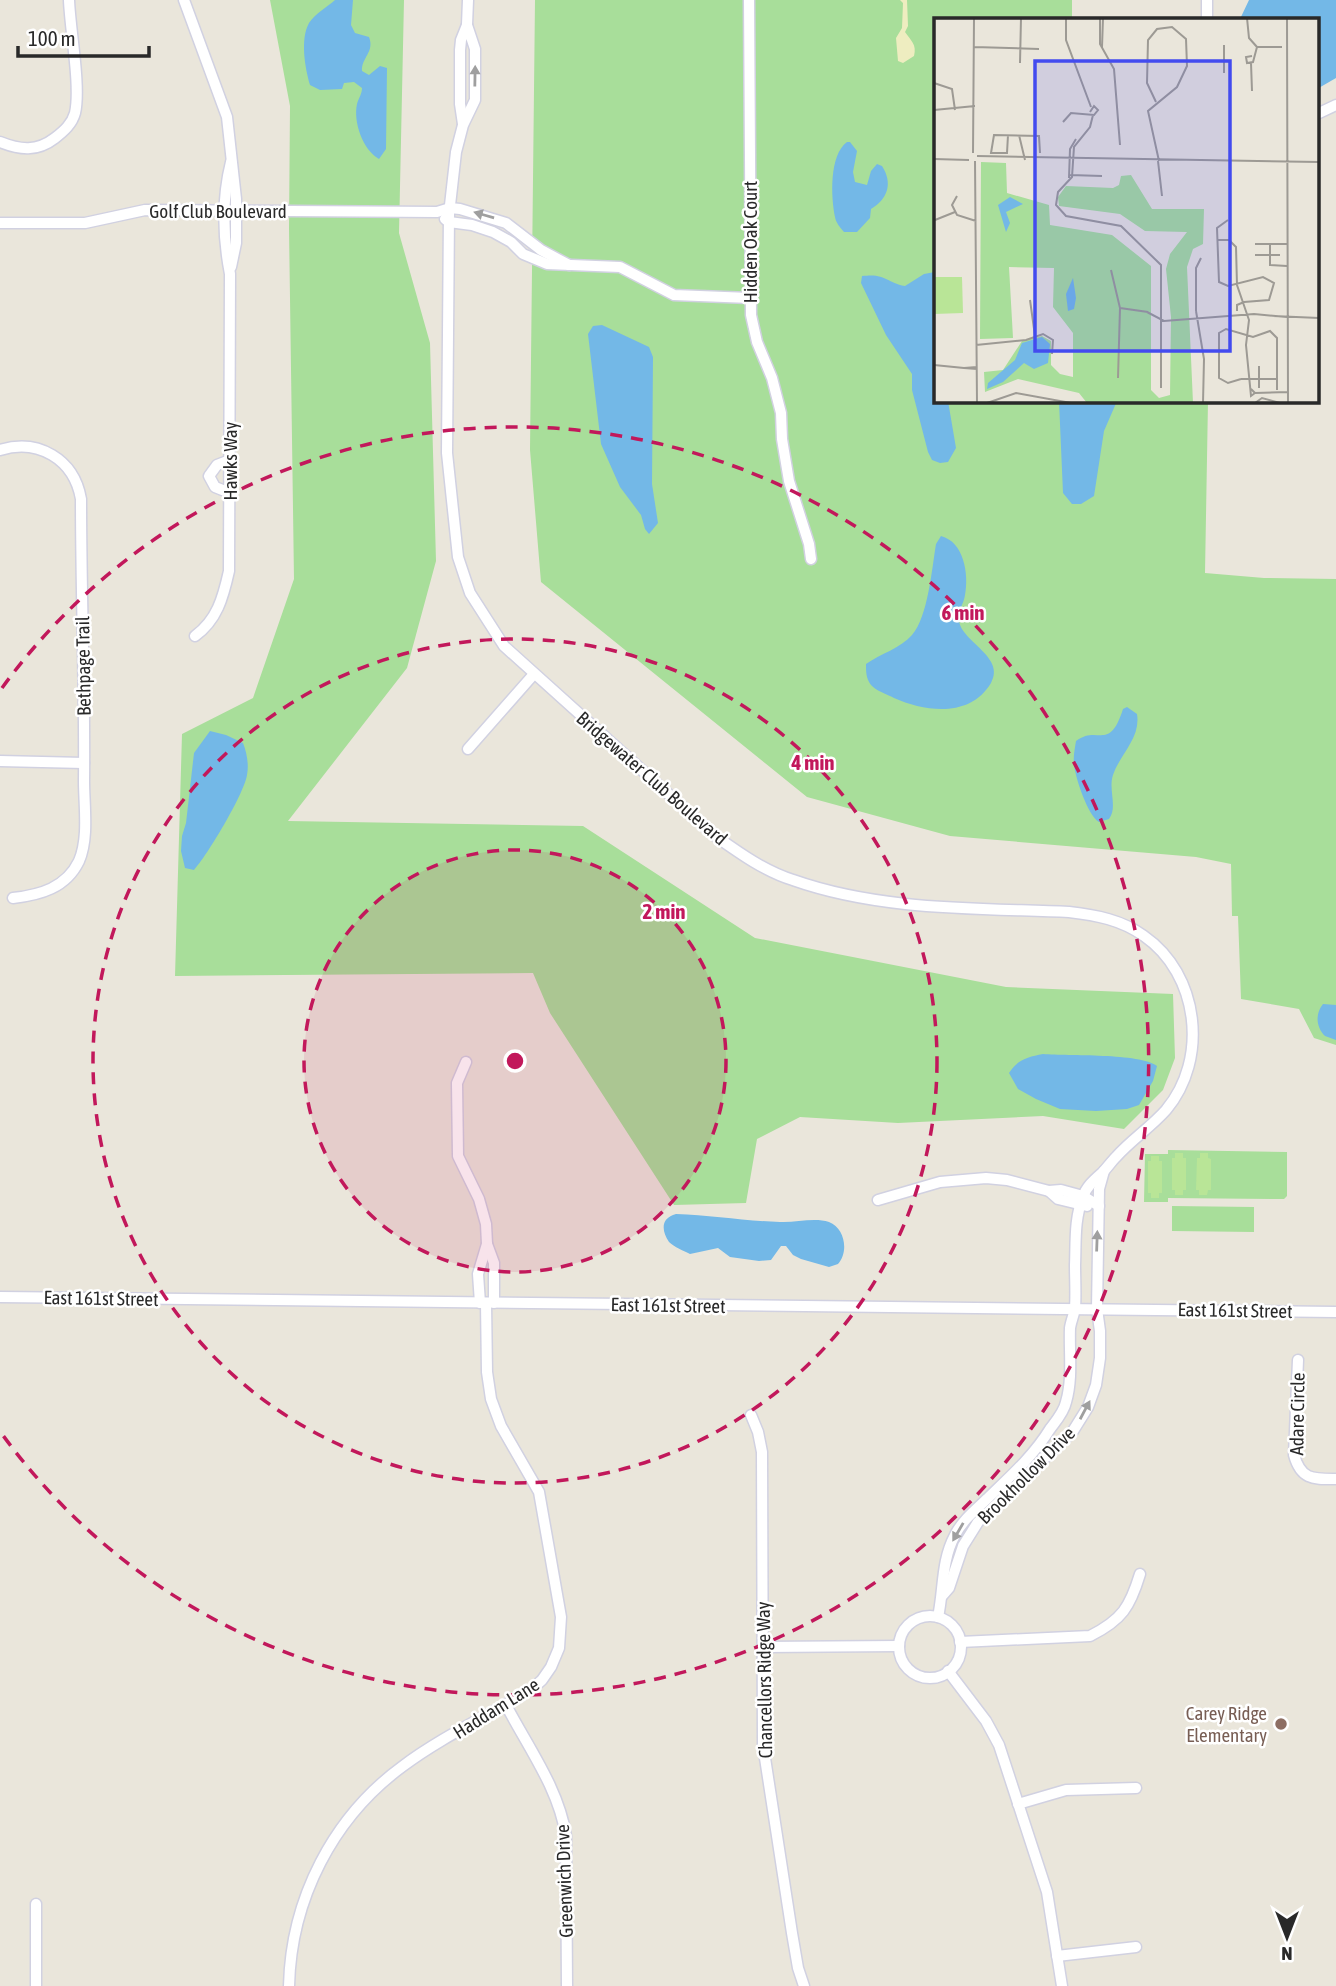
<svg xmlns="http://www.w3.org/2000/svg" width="1336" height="1986" font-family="'Asap Condensed',sans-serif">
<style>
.green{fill:#a8de9a}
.sand{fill:#eeedc0}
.pitch{fill:#b9e597}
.water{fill:#73b8e7}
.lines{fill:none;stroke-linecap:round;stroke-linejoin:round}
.minor-casing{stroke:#d1d1e1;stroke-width:13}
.minor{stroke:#fff;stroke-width:10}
.oneway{fill:#9f9f9f}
.ring{fill:none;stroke:#c2185b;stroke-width:3.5;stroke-dasharray:12 9}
.education-dot{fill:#8d6e63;stroke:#fff;stroke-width:2.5}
.labels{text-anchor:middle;stroke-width:5;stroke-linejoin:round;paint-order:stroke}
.street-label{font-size:19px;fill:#292929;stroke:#fff}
.education-label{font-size:19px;fill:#785e54;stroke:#fff;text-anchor:end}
.inset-road{fill:none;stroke:#9d9a94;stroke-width:2}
.view{fill:#434bef;fill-opacity:0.15;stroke:#434bef;stroke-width:3.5}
.inset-edge{fill:none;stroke:#292929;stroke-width:3.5}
.centre{fill:#c2185b;stroke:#fff;stroke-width:3.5}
.ring-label{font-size:21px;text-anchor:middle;font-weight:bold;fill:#c2185b;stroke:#fff;stroke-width:5;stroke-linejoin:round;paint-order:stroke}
</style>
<rect width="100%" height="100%" fill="#eae6db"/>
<g class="green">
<path d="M 270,0 L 404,0 L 399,233 L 430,343 L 436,561 L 407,668 L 288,821 L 583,826 L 755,938 L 1006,987 L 1173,994 L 1175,1058 L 1163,1090 L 1124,1129 L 1043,1116 L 898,1123 L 800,1117 L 757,1139 L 746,1203 L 674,1205 L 550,1013 L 533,973 L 175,976 L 182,734 L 253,698 L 294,579 L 289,228 L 290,106 Z"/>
<path d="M 535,0 L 1072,0 L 1072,19 L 935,19 L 935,401 L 1208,401 L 1205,573 L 1264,578 L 1336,579 L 1336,1045 L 1314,1038 L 1299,1009 L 1241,999 L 1238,916 L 1232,916 L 1231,864 L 1196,857 L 950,836 L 807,797 L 541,582 L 530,450 Z"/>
<path d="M 1168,1150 L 1287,1152 L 1287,1196 L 1284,1199 L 1168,1198 L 1168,1202 L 1144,1202 L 1145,1154 L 1168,1154 Z"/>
<path d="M 1172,1206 L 1254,1207 L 1254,1232 L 1172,1231 Z"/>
</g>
<path class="sand" d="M 900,0 L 907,0 L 908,26 L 905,32 C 911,41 917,44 914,56 L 903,63 L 898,61 L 896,38 L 902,28 L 903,3 Z"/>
<g class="pitch">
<path d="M 1175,1153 L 1183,1153 L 1183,1158 L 1186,1158 L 1186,1190 L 1183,1190 L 1183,1195 L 1175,1195 L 1175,1190 L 1172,1190 L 1172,1158 L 1175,1158 Z"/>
<path d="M 1200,1153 L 1208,1153 L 1208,1158 L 1211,1159 L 1211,1190 L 1208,1190 L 1207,1195 L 1199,1195 L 1199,1190 L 1196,1190 L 1197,1158 L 1200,1158 Z"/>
<path d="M 1151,1156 L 1159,1156 L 1159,1161 L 1162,1161 L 1162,1193 L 1159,1193 L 1159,1198 L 1151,1198 L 1151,1193 L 1148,1193 L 1148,1161 L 1151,1161 Z"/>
</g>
<g class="water">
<path d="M 335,0 L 353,0 L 351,25 L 355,33 L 369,37 C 375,52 361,58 362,71 L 369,75 L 380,66 L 387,68 L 386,149 L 379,159 C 363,150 353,122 357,104 C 359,97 362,94 362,88 L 354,82 L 344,83 L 342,89 L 320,90 L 310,85 C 305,68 300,39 309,23 C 315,14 327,7 335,0 Z"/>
<path d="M 1249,0 L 1336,0 L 1336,78 L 1317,89 L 1317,19 L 1240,19 Z"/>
<path d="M 847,142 L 850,142 L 857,151 L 853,172 L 855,182 L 867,185 L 871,171 L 877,164 L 882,166 C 893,183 888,199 871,209 L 870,218 L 857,232 L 844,232 C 840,227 836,223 835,217 C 831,197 829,155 847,142 Z"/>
<path d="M 935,272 L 935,401 L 948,401 L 956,448 L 948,462 L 940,463 L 932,460 L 928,452 L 912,390 L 912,374 L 886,335 L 861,283 L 862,276 C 886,273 885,282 905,286 L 924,274 Z"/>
<path d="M 602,325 L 649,347 L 653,357 L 652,484 L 658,523 L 649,534 L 645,529 L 641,515 L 620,487 L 601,444 L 588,334 L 593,326 Z"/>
<path d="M 1059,401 L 1117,401 L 1104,431 L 1094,496 L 1081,504 L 1072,504 L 1063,493 Z"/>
<path d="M 941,536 C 964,542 969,574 965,595 C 964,604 957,611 959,621 C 962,642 1006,657 991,683 C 970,718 926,712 894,698 C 887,694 876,691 871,685 C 866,678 866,672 866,664 C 880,654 901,648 912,635 C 928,617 932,568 936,544 Z"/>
<path d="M 1127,707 L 1137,714 C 1141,738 1120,754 1113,775 C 1108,790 1118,807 1109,819 L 1099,822 C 1088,816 1075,777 1074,764 C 1073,756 1075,748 1076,741 C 1098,724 1109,753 1123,709 Z"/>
<path d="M 210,731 L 226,735 L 243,743 C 247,753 249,765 247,775 C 244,794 207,856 194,870 L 185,868 L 181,851 L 182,836 L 186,823 L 194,753 Z"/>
<path d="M 1323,1004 L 1336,1005 L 1336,1040 L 1325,1036 C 1316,1027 1315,1014 1323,1004 Z"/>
<path d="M 1043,1054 C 1068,1056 1140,1053 1157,1066 L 1153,1081 L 1139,1105 L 1127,1109 L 1096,1111 L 1060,1109 L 1036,1099 L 1018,1089 L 1009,1073 C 1018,1059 1028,1057 1043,1054 Z"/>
<path d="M 676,1214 C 711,1215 745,1221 780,1222 C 795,1223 814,1217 829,1222 C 845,1228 849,1252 838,1264 L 829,1267 L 801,1259 L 793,1255 L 786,1246 L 781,1246 L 771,1260 L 759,1261 L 730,1257 L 718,1248 L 690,1254 C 684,1251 674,1247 669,1242 C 661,1230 661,1218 676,1214 Z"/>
</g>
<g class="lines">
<g class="minor-casing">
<g id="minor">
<path d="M 184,0 L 227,117 L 236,199 L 236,243 L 231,267"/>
<path d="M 749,0 L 751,315 L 757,342 L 772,378 L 781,413 L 782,439 L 789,481 L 809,544 L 811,559"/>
<path d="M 1207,19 L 1207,0"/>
<path d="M 467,25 L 475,49 L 475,100 L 463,125 L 456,152 L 449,214 L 447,453 L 458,557 L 470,593 L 504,646 L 714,835 C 738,852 764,871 793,880 C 881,911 977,908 1069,912 C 1096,915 1122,920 1144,936 C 1199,974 1209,1059 1166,1110 C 1151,1127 1131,1140 1116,1157 C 1111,1162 1107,1168 1102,1173 C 1094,1180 1086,1187 1083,1197 C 1074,1219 1076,1243 1075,1265 C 1075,1279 1076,1294 1075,1308 C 1074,1315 1071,1321 1070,1328 C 1069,1352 1073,1378 1066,1402 C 1064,1412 1056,1421 1050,1429 C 1034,1455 1012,1475 990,1496 C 978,1508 963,1519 955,1535 C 941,1561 944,1589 938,1617"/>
<path d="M 1317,114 L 1336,105"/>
<path d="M 463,124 L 460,104 L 460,50 L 461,40 L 467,25 L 468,0"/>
<path d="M 0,142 C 20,150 37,152 55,138 C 64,131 72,124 75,113 C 81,87 70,29 69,0"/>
<path d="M 445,219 L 449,222 L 472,225 L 493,232 L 511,242 L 523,254 L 547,264 L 620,267 L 674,295 L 750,298"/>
<path d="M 0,223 L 85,223 L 145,210 L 437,212 L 450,208 L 460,209 L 506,223 L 541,250 L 569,265"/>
<path d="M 0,450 C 38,438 74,459 81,499 C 81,593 85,687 84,781 C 84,806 89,838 79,861 C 66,888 40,895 13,898"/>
<path d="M 230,460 L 217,465 L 209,476 L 215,487 L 230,493"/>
<path d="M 195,636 C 217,620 223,598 229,571 L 230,274 C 223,238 222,198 231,162"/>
<path d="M 468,749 L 534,674"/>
<path d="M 0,761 L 84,763"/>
<path d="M 466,1062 L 457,1083 L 458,1156 L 479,1199 L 486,1224 L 487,1244 L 478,1274 L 480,1303"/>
<path d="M 1049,1191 L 1058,1199 L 1087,1206"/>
<path d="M 878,1200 L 940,1182 L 986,1178 L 1007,1180 L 1049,1191 L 1061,1190 L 1083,1196 L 1099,1206"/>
<path d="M 487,1244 L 494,1263 L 494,1303"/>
<path d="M 0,1297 L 1336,1312"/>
<path d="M 1298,1360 L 1294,1455 C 1301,1480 1313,1479 1336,1479"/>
<path d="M 751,1415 L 758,1432 L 762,1452 L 763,1745 L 792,1933 L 798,1968 L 804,1986"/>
<path d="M 942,1596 L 949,1588 L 963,1546 L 978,1522 L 1073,1431 L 1088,1407 L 1096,1385 L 1100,1358 L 1100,1331 L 1097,1309 L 1099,1189 L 1104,1171"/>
<circle cx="930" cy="1647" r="31"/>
<path d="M 960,1642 L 1090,1636 C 1122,1620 1130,1607 1140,1574"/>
<path d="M 763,1647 L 899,1646"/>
<path d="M 948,1671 L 986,1721 L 999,1745 L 1047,1892 L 1062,1986"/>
<path d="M 506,1705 C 528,1747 559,1789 566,1836 L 567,1986"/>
<path d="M 1018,1804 L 1066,1790 L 1136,1788"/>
<path d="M 1057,1956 L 1136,1947"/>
<path d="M 36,1986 L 36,1904"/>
<path d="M 289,1986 C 291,1899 333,1817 403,1766 C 443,1736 490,1715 532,1689 L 542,1680 L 551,1667 L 559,1648 L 561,1617 L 539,1492 L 501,1426 L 491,1399 L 487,1372 L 486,1303"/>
</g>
</g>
<use href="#minor" class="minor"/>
</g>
<defs><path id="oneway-solid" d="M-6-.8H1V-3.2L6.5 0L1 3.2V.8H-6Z" transform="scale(1.75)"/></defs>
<g class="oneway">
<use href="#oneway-solid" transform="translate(475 76) rotate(-89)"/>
<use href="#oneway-solid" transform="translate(484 215) rotate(-164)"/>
<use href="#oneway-solid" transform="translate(1097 1241) rotate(-88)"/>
<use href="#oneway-solid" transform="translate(1085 1410) rotate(-62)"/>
<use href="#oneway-solid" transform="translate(958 1532) rotate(120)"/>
</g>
<circle cx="515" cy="1061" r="211" fill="#c2185b" fill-opacity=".12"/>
<g class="ring">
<circle cx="515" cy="1061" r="211"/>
<circle cx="515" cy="1061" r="422"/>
<path d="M2 688A634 634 0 1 1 2 1434"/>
</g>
<circle class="education-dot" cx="1281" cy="1724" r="7"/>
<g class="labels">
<g class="street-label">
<text x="218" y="218">Golf Club Boulevard</text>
<text transform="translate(750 242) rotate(-90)" y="7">Hidden Oak Court</text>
<text transform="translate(230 461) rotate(-90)" y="7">Hawks Way</text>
<text transform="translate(83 666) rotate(-91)" y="7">Bethpage Trail</text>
<text transform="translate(652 778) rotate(41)" y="7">Bridgewater Club Boulevard</text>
<text transform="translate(101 1298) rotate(1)" y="7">East 161st Street</text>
<text transform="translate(668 1305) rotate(1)" y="7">East 161st Street</text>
<text transform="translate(1235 1310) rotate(1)" y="7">East 161st Street</text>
<text transform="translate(1297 1414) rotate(-89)" y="7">Adare Circle</text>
<text transform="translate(1026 1475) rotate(-45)" y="7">Brookhollow Drive</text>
<text transform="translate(764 1680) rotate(-91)" y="7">Chancellors Ridge Way</text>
<text transform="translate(496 1708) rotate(-32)" y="7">Haddam Lane</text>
<text transform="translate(564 1881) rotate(-92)" y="7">Greenwich Drive</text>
</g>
<g class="education-label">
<text x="1267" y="1720">Carey Ridge<tspan x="1267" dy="22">Elementary</tspan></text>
</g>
</g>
<g transform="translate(934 18)">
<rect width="385" height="385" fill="#eae6db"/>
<path d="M 47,144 L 72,145 L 73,175 L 115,187 L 116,207 L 178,217 L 217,248 L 217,372 L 225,380 L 236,377 L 237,299 L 232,251 L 236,236 L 253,214 L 211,213 L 186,196 L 125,188 L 124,179 L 132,168 L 179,170 L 185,167 L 187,158 L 197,157 L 218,191 L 270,191 L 269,226 L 259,231 L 253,249 L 259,385 L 153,385 L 145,375 L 84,361 L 51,374 L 50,354 L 69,352 L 88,323 L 108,318 L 117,323 L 117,347 L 126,356 L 139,359 L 139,315 L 119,289 L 120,250 L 75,249 L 79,320 L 46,321 Z" fill="#a8de9a"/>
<path d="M 0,259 L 28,259 L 29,295 L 0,296 Z" fill="#b9e597"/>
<path d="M 76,179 L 89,186 L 72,194 L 76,205 L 72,214 L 64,187 ZM 139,260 L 142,280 L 140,291 L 134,293 L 132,276 ZM 108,319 L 116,326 L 114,345 L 100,351 L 90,345 L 69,364 L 53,371 L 54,365 L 81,342 L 88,325 Z" fill="#73b8e7"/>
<path class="inset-road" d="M 132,0 L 132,22 L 157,89M 166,0 L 166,26 L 180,51 L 186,127M 313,0 L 315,20 L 323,29M 353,0 L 354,385M 40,29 L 105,31M 168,29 L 169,0M 323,29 L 348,29M 318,38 L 312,39 L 313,45 L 319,44 L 323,29M 86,45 L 87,0M 317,45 L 318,73M 290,55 L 290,27M 0,65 L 18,71 L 21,92M 222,84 L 213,65 L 214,22 L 223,11 L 238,9 L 252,21 L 253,48 L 243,69 L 214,93 L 225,143M 0,92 L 41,88M 159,97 L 156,109 L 140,129 L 138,159 L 124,174 L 122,187 L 132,198 L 187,208 L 227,247 L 227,370M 129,104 L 137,95 L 160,97 L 164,92 L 160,88 L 156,94M 74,117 L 73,135 L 57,135 L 60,117 L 105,118 L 106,135M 85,117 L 91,142M 39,135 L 40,0M 43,138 L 385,144M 0,141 L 35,142M 41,143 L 43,385M 224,143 L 228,178M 136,157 L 168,158M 135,160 L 136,131 L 142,121M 23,178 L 18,187 L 23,197 L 42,203M 1,202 L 21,194M 294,202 L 283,210 L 285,264 L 294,268 L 329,259 L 340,265 L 335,282 L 310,284 L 303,287 L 303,293M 283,222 L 295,222 L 302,229 L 303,267 L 315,302 L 312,327 L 317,378 L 321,375 L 317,371M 321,226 L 353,226M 336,226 L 336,247 L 353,248M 321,237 L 346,237M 177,252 L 186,290 L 184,360M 96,282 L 101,318M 186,290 L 214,294M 262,293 L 270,341 L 269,385M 262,293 L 262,250 L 267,240M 213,294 L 230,303 L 320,296 L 353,299M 339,298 L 385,300M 42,327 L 92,322 L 109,316 L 119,322 L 118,336M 0,347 L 30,350M 43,349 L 30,350 L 43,351M 307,361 L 294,365 L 285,360 L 285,315 L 292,311 L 319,319 L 336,313 L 343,320 L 343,372M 317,361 L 307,361 L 343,361M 325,370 L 325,348M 321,375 L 354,374M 53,385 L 82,375 L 137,385M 321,385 L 328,380 L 346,385"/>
<path class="view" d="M 101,43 L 296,43 L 296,333 L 101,333 Z"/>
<rect width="385" height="385" class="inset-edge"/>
</g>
<circle cx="515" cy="1061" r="10" class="centre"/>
<g class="ring-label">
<text x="963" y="620">6 min</text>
<text x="813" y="770">4 min</text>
<text x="664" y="919">2 min</text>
</g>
<g transform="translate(1287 1937) rotate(180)" stroke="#ffffff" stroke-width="5" paint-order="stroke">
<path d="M0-5L12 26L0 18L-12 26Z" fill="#292929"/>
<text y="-10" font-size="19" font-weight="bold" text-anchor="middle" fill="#292929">N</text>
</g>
<path d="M18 46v10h131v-10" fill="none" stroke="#292929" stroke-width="3.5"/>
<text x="28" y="46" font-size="21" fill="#292929" stroke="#ffffff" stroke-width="5" paint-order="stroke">100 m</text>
</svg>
